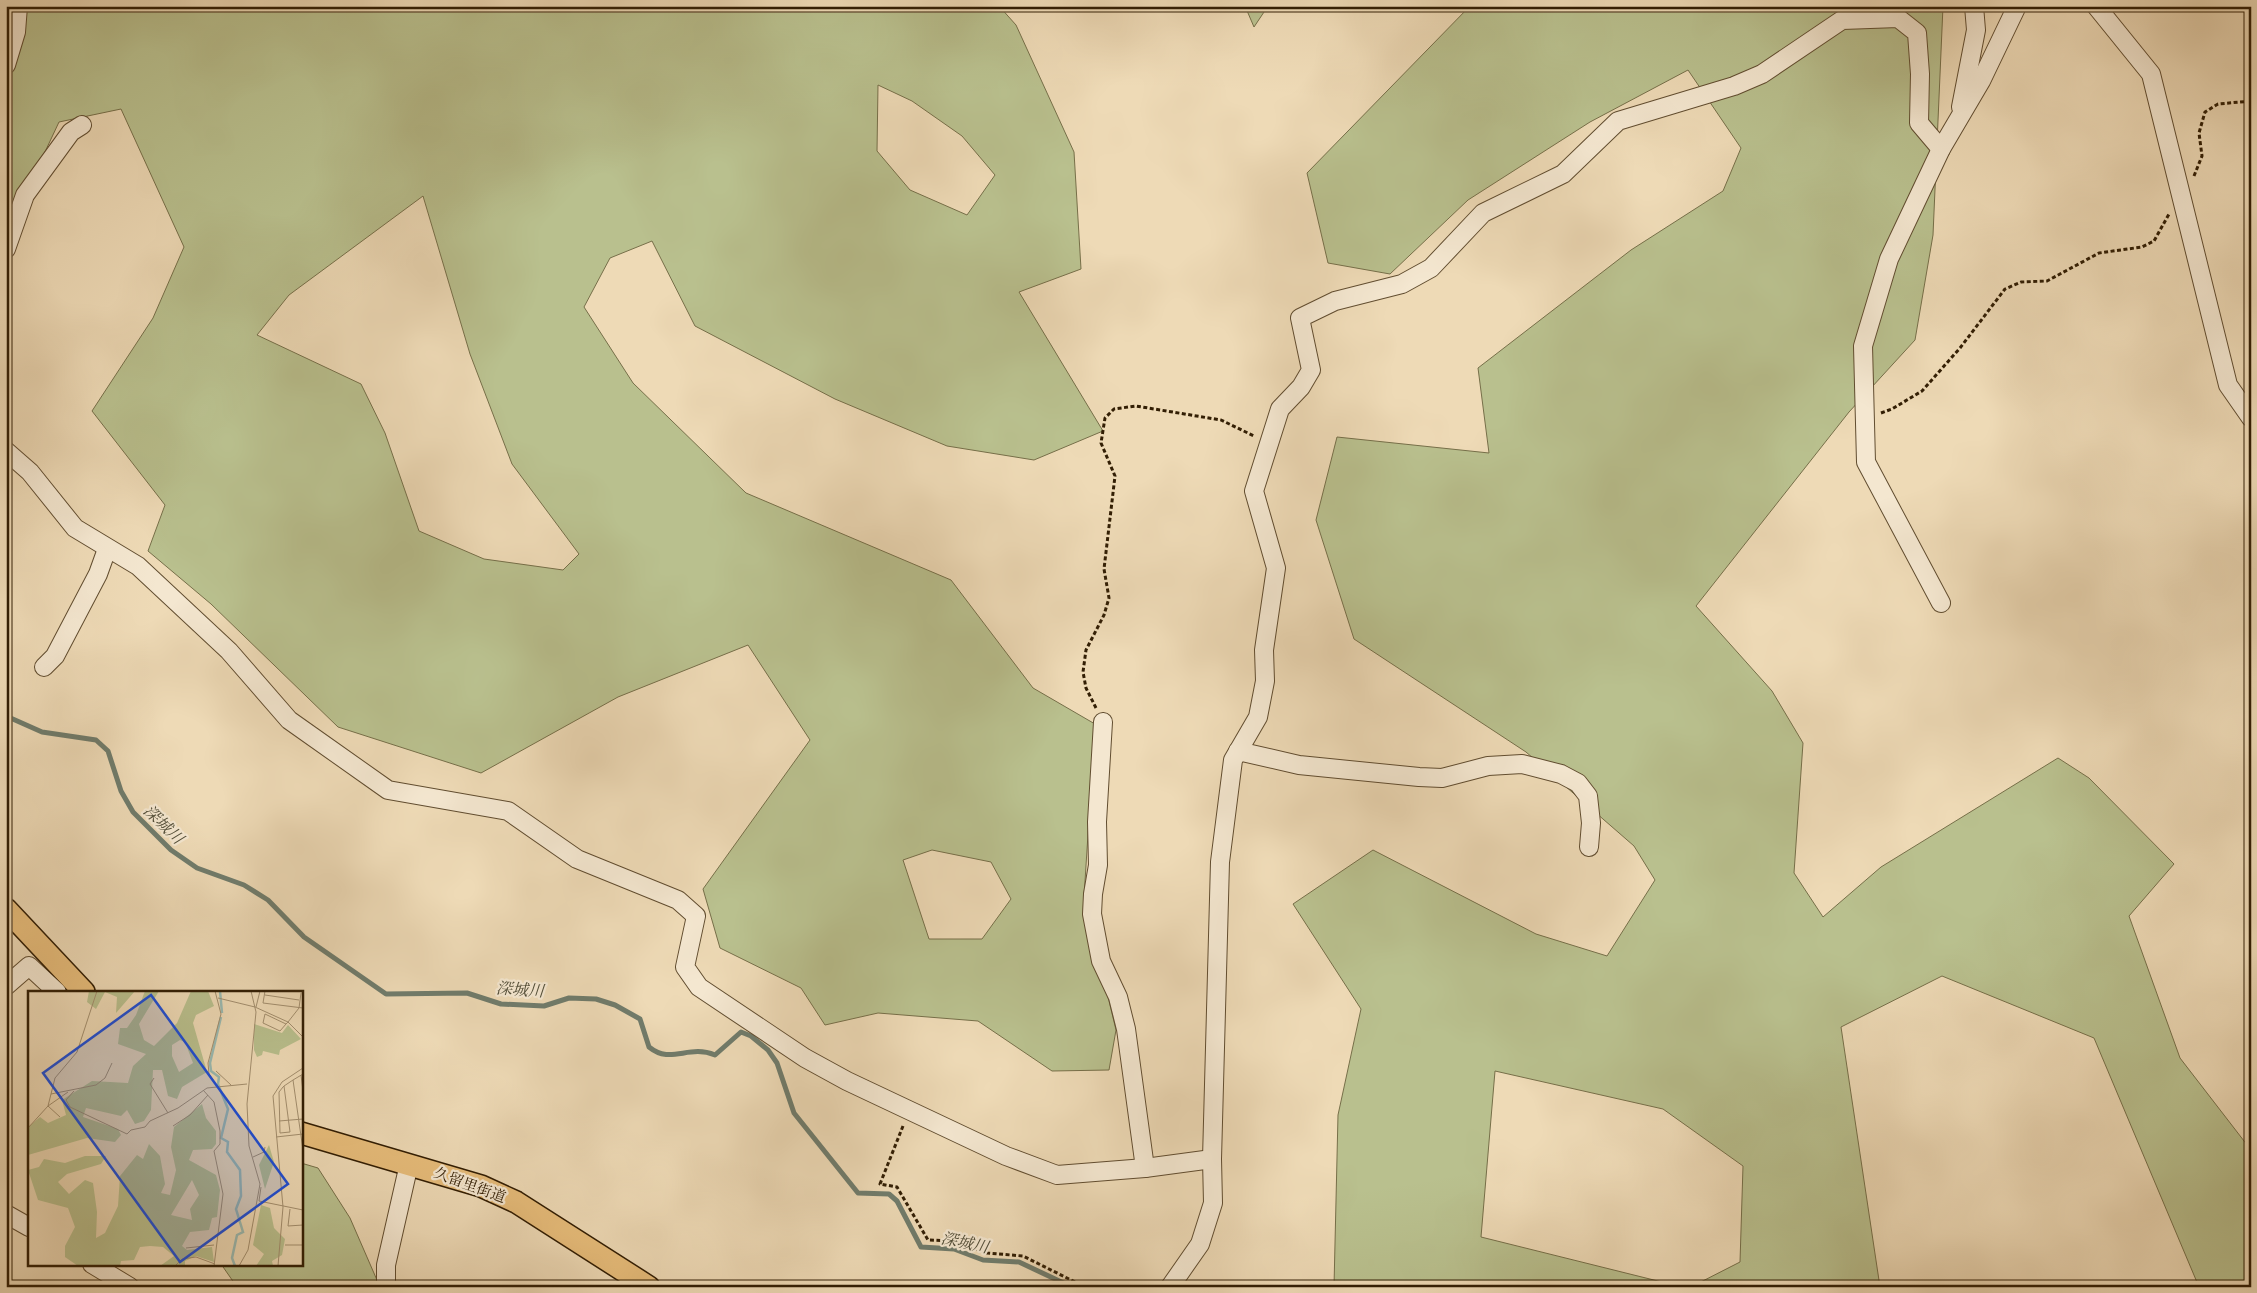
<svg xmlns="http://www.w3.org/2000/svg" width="2257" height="1293" font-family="Vollkorn,'Noto Serif JP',serif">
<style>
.green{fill:#b9c08e;stroke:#766f49;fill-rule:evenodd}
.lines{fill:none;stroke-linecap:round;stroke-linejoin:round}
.stream{stroke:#707c6c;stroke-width:5}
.minor-casing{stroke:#614d30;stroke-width:20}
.major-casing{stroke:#321e04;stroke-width:24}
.path{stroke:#321e04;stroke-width:3;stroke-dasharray:4 2.5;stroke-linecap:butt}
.minor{stroke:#f4e7d0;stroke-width:18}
.major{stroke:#e7bd7b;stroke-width:21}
.labels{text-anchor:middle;stroke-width:4.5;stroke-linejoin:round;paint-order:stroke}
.street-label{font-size:15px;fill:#321e04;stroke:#f4e7d0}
.water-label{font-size:16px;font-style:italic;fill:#514d38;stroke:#f4e7d0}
.inset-river{fill:none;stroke:#9abab2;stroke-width:2.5}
.inset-road{fill:none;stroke:#a38f6f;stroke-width:1}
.view{fill:#1d4ed8;fill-opacity:0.15;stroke:#1d4ed8;stroke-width:2.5}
.inset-edge{fill:none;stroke:#321e04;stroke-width:2.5}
</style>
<rect width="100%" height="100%" fill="#eedab6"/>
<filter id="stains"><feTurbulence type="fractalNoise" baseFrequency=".004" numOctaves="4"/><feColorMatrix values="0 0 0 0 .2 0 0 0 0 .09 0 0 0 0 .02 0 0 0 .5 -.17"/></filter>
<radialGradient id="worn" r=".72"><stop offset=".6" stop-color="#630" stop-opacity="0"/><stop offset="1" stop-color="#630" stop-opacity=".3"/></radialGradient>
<g class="green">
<path d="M 6,6 L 999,6 L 1016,25 L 1074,152 L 1081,269 L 1019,292 L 1103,431 L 1034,460 L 947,446 L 835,399 L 695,326 L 652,241 L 610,258 L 584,307 L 633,383 L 746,493 L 951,580 L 1033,688 L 1095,724 L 1084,897 L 1116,1030 L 1109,1070 L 1052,1071 L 978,1021 L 878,1013 L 825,1025 L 801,988 L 720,948 L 703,889 L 810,740 L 748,645 L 618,697 L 481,773 L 338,727 L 211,604 L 148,551 L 165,505 L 92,411 L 153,318 L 184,247 L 121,109 L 59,122 L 6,235 ZM 878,85 L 912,101 L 962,136 L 995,175 L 967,215 L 910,190 L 877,151 ZM 423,196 L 470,354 L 512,464 L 579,554 L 563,570 L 484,559 L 419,531 L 385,433 L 361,384 L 257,335 L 289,295 ZM 932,850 L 991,862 L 1011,899 L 982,939 L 929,939 L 903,860 Z"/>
<path d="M 1245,6 L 1268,6 L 1254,27 Z"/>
<path d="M 1470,6 L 1943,6 L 1933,235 L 1915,340 L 1849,412 L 1696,606 L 1772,691 L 1803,743 L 1794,873 L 1823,917 L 1881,867 L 2058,758 L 2089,778 L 2174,864 L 2129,916 L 2180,1058 L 2251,1150 L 2251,1287 L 2199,1287 L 2094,1038 L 1942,976 L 1841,1027 L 1880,1287 L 1691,1287 L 1740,1262 L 1743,1166 L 1663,1109 L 1495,1071 L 1481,1237 L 1682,1287 L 1334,1287 L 1338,1115 L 1361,1009 L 1293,904 L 1373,850 L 1536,934 L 1607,956 L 1655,880 L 1634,846 L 1526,752 L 1354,639 L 1316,520 L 1337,437 L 1489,453 L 1478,368 L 1631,250 L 1723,191 L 1741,148 L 1688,70 L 1590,122 L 1468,200 L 1390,274 L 1328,263 L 1307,173 Z"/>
<path d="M 301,1163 L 318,1168 L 350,1218 L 380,1287 L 237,1287 L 221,1264 L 301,1264 Z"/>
</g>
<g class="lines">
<path class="stream" d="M 6,716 L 42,732 L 96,740 L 108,751 L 121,791 L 133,812 L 171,850 L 197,868 L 244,885 L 268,900 L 304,937 L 386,994 L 467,993 L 501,1004 L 544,1006 L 569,998 L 596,999 L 615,1005 L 640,1019 L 649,1047 C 671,1065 688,1044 715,1055 L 741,1032 L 751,1036 L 768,1050 L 777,1063 L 794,1113 L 858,1193 L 889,1194 L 897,1201 L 921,1247 L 954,1249 L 983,1260 L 1019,1262 L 1072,1287"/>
<g class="minor-casing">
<g id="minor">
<path d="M 2096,6 L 2151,74 L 2228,385 L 2251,418"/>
<path d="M 6,65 L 16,32 L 18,6"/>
<path d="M 1961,107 L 1976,30 L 1974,6"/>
<path d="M 6,249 L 25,195 L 71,132 L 82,125"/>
<path d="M 6,451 L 30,472 L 75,528 L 138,566 L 229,651 L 289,720 L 388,790 L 508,811 L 577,859 L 678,900 L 696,916 L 685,967 L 699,987 L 805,1058 L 847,1081 L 1006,1156 L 1057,1175 L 1145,1168 L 1212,1159"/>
<path d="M 1941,603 L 1866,462 L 1863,346 L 1889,259 L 1941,149 L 1981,81 L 2017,6"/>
<path d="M 44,667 L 55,656 L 98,574 L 107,549"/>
<path d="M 1103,722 L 1097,822 L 1098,865 L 1093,894 L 1092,914 L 1101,961 L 1118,997 L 1126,1029 L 1145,1168"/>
<path d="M 1238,751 L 1299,765 L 1419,777 L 1442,778 L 1488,766 L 1522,764 L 1561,774 L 1578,783 L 1588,796 L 1591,823 L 1589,847"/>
<path d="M 6,986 L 29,966 L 57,992"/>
<path d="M 6,1214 L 29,1227"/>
<path d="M 92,1264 L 130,1287"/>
<path d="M 386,1287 L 386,1265 L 409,1164"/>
<path d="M 1170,1287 L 1200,1244 L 1213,1203 L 1212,1159 L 1220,862 L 1233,760 L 1258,717 L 1265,681 L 1264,650 L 1276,568 L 1254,491 L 1280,409 L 1301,387 L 1311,370 L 1300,318 L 1335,301 L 1402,284 L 1431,268 L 1483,213 L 1563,174 L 1618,121 L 1734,86 L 1762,74 L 1842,20 L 1898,18 L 1917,33 L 1920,74 L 1919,123 L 1941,149"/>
</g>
</g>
<g class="major-casing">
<g id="major">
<path d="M 6,909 L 84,992"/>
<path d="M 301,1133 L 481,1186 L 516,1202 L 649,1287"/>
</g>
</g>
<g class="path">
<path d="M 2194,176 L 2202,156 L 2199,133 L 2205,112 L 2218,104 L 2251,101"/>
<path d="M 1881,413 L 1892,409 L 1922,391 L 1960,348 L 2005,289 L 2021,282 L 2047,281 L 2099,253 L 2142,247 L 2154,241 L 2169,214"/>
<path d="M 1096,708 L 1086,688 L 1083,672 L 1086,650 L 1104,615 L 1109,598 L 1104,569 L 1115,476 L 1101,443 L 1105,418 L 1114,409 L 1136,406 L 1221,420 L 1254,436"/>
<path d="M 903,1126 L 880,1184 L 897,1187 L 928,1240 L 957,1241 L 987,1253 L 1023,1256 L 1085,1287"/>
</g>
<use href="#minor" class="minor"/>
<use href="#major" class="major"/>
</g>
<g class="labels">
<g class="street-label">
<text transform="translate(470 1185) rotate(20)" y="5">久留里街道</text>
</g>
<g class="water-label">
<text transform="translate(164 824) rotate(44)" y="6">深城川</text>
<text transform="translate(520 989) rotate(4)" y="6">深城川</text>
<text transform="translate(965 1242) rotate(12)" y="6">深城川</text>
</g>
</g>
<g transform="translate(28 991)">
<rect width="275" height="275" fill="#eedab6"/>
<path d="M 61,0 L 107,0 L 88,22 L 89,6 L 77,1 L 68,18 L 59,11 ZM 117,0 L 131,0 L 111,33 L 116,49 L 126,55 L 149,32 L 163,0 L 180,0 L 186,15 L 168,24 L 165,32 L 179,81 L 154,96 L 149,108 L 140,105 L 134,79 L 125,79 L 123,119 L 116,130 L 107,133 L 99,119 L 93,125 L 58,117 L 55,126 L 90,138 L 93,144 L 87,151 L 59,147 L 0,164 L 0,136 L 12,126 L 20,132 L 38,124 L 34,109 L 64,90 L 100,92 L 105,75 L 118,63 L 90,53 L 92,37 L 99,37 L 108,24 ZM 152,49 L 157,51 L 165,72 L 151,81 L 144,65 L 144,54 ZM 226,33 L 254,42 L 260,34 L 273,48 L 252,59 L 251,64 L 235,60 L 234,64 L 229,66 L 226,59 ZM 174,113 L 178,127 L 188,140 L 188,153 L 184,158 L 165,159 L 161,169 L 188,184 L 192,199 L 189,226 L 184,227 L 181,239 L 162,241 L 154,255 L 159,259 L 184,256 L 186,271 L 168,265 L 157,270 L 157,275 L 132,275 L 146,265 L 135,256 L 122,255 L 112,256 L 106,269 L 93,270 L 92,275 L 50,275 L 37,266 L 37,255 L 47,236 L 40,217 L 10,209 L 0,179 L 11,176 L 16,168 L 37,172 L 57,165 L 78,165 L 73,173 L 39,183 L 30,191 L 41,203 L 57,189 L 65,192 L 69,221 L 68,247 L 77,242 L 90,215 L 92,185 L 109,164 L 115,168 L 121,153 L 132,165 L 137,193 L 133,202 L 142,204 L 148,179 L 143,156 L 146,136 ZM 164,189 L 171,204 L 162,218 L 164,229 L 143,224 ZM 241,154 L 246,171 L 237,198 L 231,174 ZM 233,214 L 242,217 L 246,237 L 257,248 L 254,264 L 244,270 L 245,275 L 228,275 L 236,263 L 225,254 Z" fill="#b9c08e" fill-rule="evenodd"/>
<path class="inset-river" d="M 192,0 L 194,22M 193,26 L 182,72 L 183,80 L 191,86 L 190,93 L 200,118 L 193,147 L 200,151 L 199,161 L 212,179 L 213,205 L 208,218 L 215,241 L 209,244 L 204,267 L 207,275"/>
<path class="inset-road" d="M 187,0 L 193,23 L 180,72 L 181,83 L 189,95M 237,0 L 235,12 L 275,17M 237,4 L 271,9M 190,7 L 227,16 L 260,31 L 275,46M 228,16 L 232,0M 258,33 L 237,23 L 235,32 L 252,40 L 258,33 L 260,31 L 271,17 L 273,2M 188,80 L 203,94M 273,84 L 275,100M 126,87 L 122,93 L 140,122M 265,89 L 275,159M 256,95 L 262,141 L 252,142 L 251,101 L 255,96 L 256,95 L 265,89 L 275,83M 175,99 L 186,111 L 192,140 L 192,153 L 186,160 L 195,203 L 186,275M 46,100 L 38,109 L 42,116 L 99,143 L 103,139 L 117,136 L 122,130 L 150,117 L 179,97 L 219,93M 23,103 L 68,94 L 77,87 L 84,72M 32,126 L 20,115 L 40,101M 251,130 L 275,128M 145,135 L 162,124 L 180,104M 0,137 L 20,115 L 27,87 L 49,61 L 69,0M 248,146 L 275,143M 225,166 L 236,161 L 237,156M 233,196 L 231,210 L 275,219M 262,218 L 260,235 L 275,234M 257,254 L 275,254M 158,257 L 186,254M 147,275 L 154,268 L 168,266 L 187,273M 211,275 L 220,259 L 232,193 L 221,155 L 219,113 L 228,21 L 223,0M 250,275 L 255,216 L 245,105 L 254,91 L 275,77"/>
<path class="view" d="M 123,4 L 260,193 L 152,271 L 15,82 Z"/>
<rect width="275" height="275" class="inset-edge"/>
</g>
<rect width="2257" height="1293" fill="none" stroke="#eedab6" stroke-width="25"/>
<rect x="8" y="8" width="2242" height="1278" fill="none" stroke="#321e04" stroke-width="2.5"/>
<rect x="12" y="12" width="2232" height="1268" fill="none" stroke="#321e04"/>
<rect width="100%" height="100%" filter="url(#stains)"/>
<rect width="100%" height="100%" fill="url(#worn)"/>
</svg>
